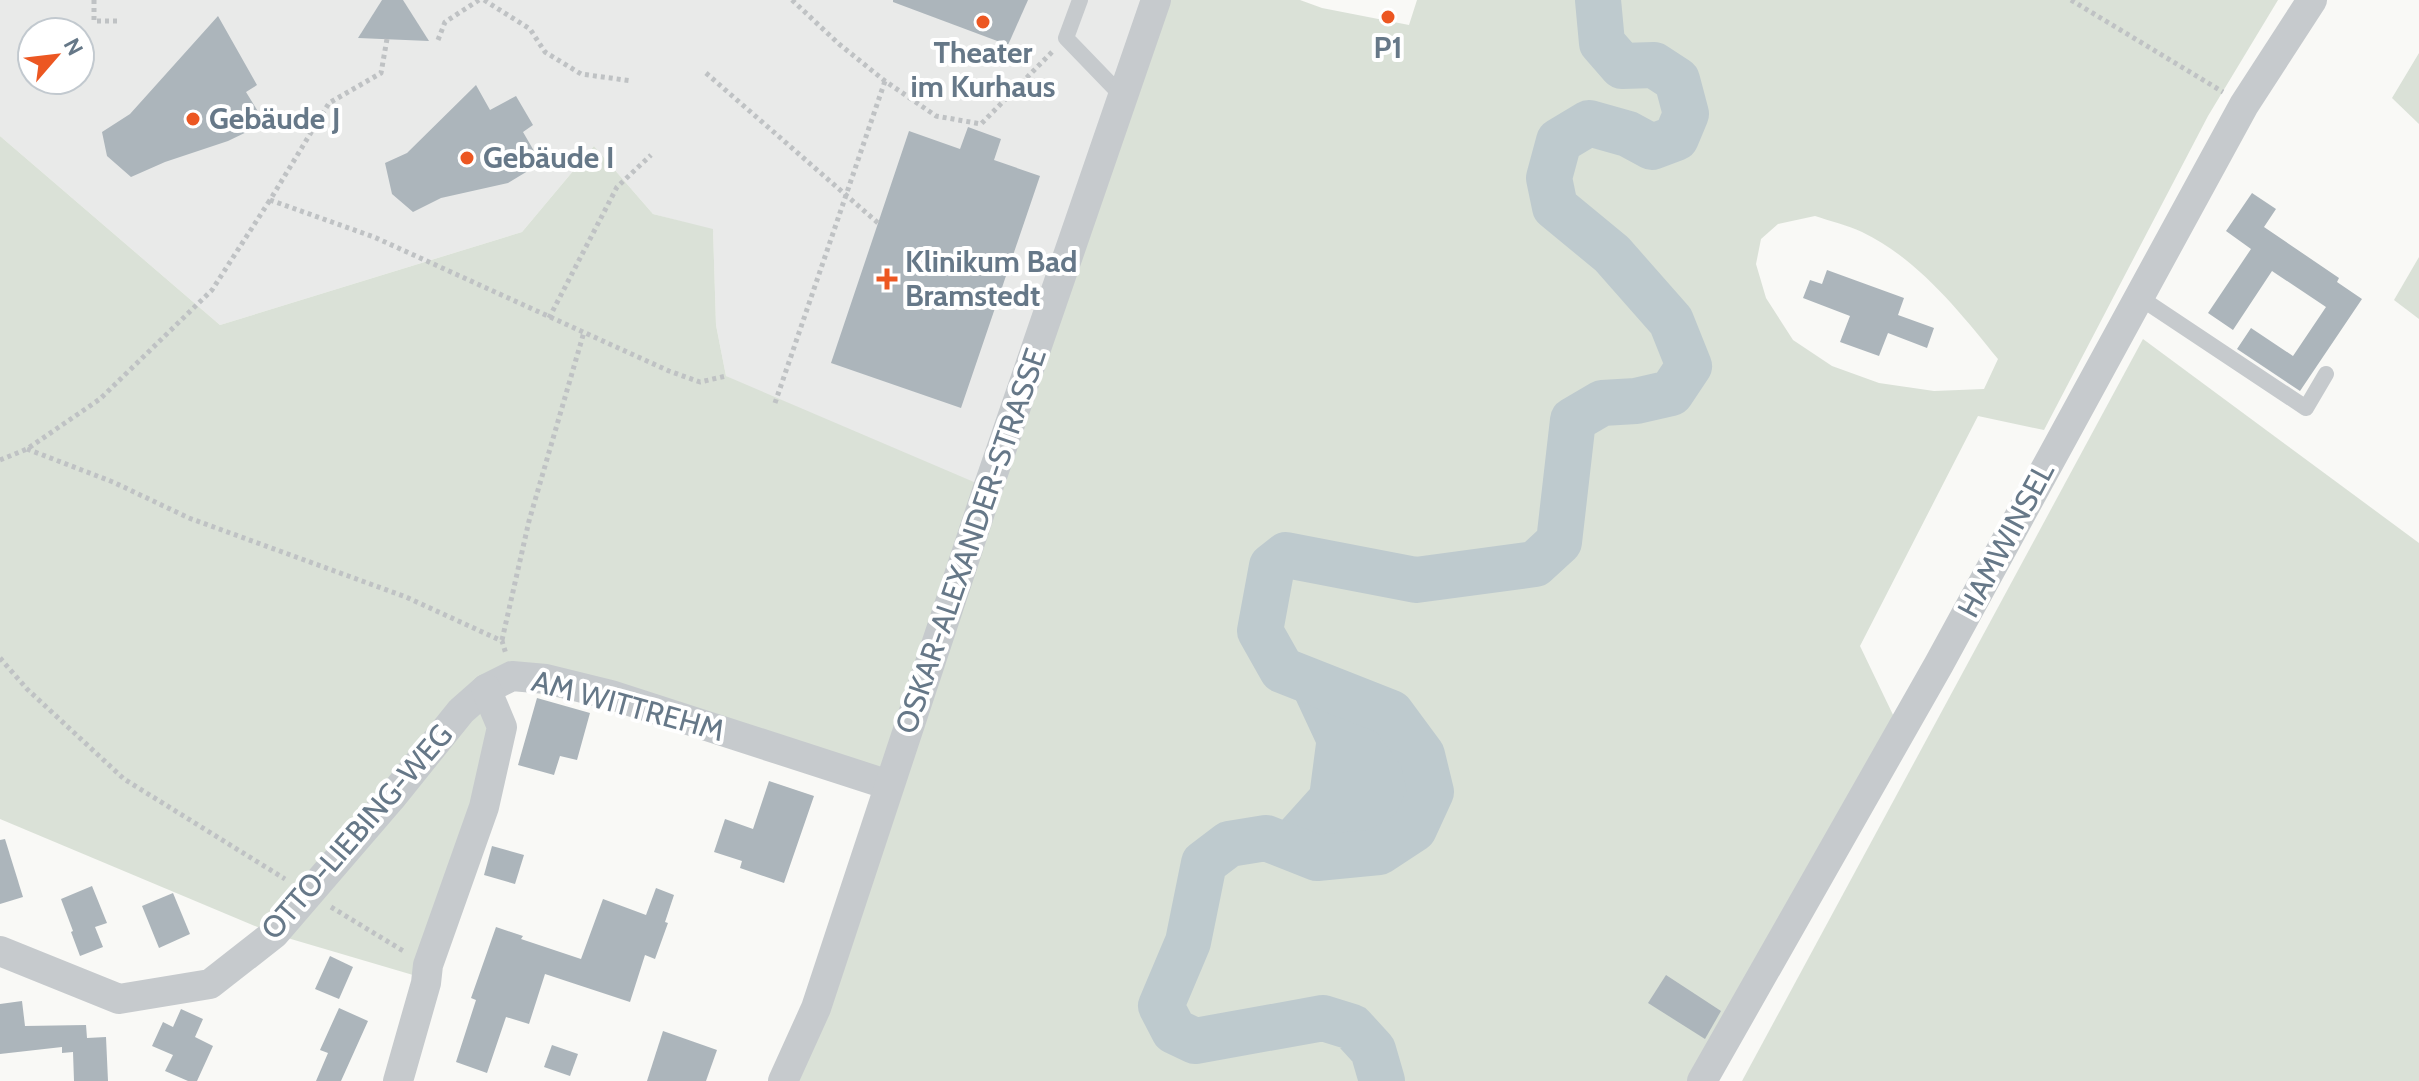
<svg xmlns="http://www.w3.org/2000/svg" width="2419" height="1081" font-family="Cabin,sans-serif">
<style>
.built{fill:#e9eae9;fill-rule:evenodd}
.green{fill:#dae1d7;fill-rule:evenodd}
.water{fill:#becace}
.lines{fill:none;stroke-linecap:round;stroke-linejoin:round}
.river{stroke:#becace;stroke-width:46}
.building{fill:#acb5bb}
.path{stroke:#bfc2c4;stroke-width:5;stroke-dasharray:4 4;stroke-linecap:butt}
.service{stroke:#c6cacd;stroke-width:16}
.minor{stroke:#c6cacd;stroke-width:30}
.poi-dot{fill:#ec5722;stroke:#fff;stroke-width:3}
.labels{text-anchor:middle;stroke-width:8;stroke-linejoin:round;paint-order:stroke}
.poi-label{font-size:30px;font-weight:bold;fill:#667888;stroke:#fff;text-anchor:start}
.street-label{font-size:30px;fill:#667888;stroke:#fff}
</style>
<rect width="100%" height="100%" fill="#f9f9f6"/>
<path class="built" d="M 0,0 L 1156,0 L 988,488 L 784,408 L 726,376 L 716,325 L 713,230 L 653,214 L 594,146 L 522,232 L 220,325 L 0,136 ZM 32,32 L 80,32 L 80,80 L 32,80 Z"/>
<g class="green">
<path d="M 1156,0 L 1300,0 L 1322,8 L 1409,25 L 1417,0 L 2278,0 L 2208,116 L 2044,430 L 1978,416 L 1860,646 L 1895,719 L 1695,1081 L 783,1081 L 887,769 L 510,664 L 497,727 L 413,975 L 274,934 L 0,819 L 0,136 L 220,325 L 522,232 L 594,146 L 653,214 L 713,229 L 716,325 L 726,376 L 988,488 ZM 1815,216 C 1830,221 1847,225 1862,232 C 1917,258 1960,312 1998,359 L 1984,389 L 1934,391 L 1879,383 L 1832,366 L 1793,340 L 1766,298 L 1756,264 L 1761,239 L 1778,224 Z"/>
<path d="M 2419,53 L 2419,124 L 2392,98 Z"/>
<path d="M 2419,257 L 2419,319 L 2394,300 Z"/>
<path d="M 2143,339 L 2419,543 L 2419,1081 L 1742,1081 Z"/>
</g>
<path class="water" d="M 1282,670 L 1391,713 L 1422,755 L 1431,792 L 1414,829 L 1379,852 L 1317,858 L 1266,838 L 1310,789 L 1316,743 Z"/>
<g class="lines">
<path class="river" d="M 1382,1081 L 1373,1050 L 1352,1027 L 1323,1018 L 1195,1041 L 1174,1031 L 1161,1006 L 1188,942 L 1204,863 L 1229,844 L 1266,838 L 1317,858 L 1379,852 L 1414,829 L 1431,792 L 1422,755 L 1391,713 L 1282,670 L 1260,631 L 1272,566 L 1286,555 L 1416,580 L 1535,564 L 1559,542 L 1573,420 L 1602,403 L 1636,401 L 1671,393 L 1689,366 L 1671,321 L 1612,254 L 1555,207 L 1549,178 L 1559,141 L 1589,123 L 1628,134 L 1652,147 L 1676,138 L 1686,114 L 1677,80 L 1654,65 L 1622,66 L 1602,43 L 1598,0"/>
</g>
<g class="building">
<path d="M 382,0 L 403,0 L 429,41 L 358,38 Z"/>
<path d="M 893,0 L 1028,0 L 1008,45 L 893,2 Z"/>
<path d="M 218,16 L 257,85 L 246,92 L 265,123 L 228,141 L 165,162 L 131,177 L 107,156 L 102,132 L 130,114 Z"/>
<path d="M 476,85 L 490,110 L 516,96 L 533,125 L 523,132 L 541,163 L 508,183 L 441,198 L 413,212 L 392,194 L 385,163 L 407,153 Z"/>
<path d="M 968,127 L 1001,139 L 994,160 L 1040,176 L 961,408 L 831,363 L 909,131 L 960,149 Z"/>
<path d="M 2252,193 L 2276,209 L 2264,227 L 2339,278 L 2337,282 L 2362,299 L 2300,391 L 2237,349 L 2251,328 L 2293,356 L 2326,307 L 2272,271 L 2233,330 L 2208,313 L 2251,249 L 2226,231 Z"/>
<path d="M 1827,270 L 1904,298 L 1898,315 L 1934,328 L 1927,348 L 1888,333 L 1879,356 L 1840,342 L 1850,316 L 1803,298 L 1810,280 L 1822,284 Z"/>
<path d="M 537,698 L 590,713 L 577,760 L 560,756 L 554,775 L 518,765 Z"/>
<path d="M 769,781 L 814,796 L 784,883 L 740,868 L 742,861 L 714,852 L 725,819 L 753,829 Z"/>
<path d="M 5,839 L 23,897 L 0,904 L 0,840 Z"/>
<path d="M 492,846 L 524,855 L 515,884 L 484,875 Z"/>
<path d="M 92,886 L 107,923 L 95,927 L 103,947 L 80,956 L 71,932 L 73,931 L 61,899 Z"/>
<path d="M 656,888 L 674,895 L 665,922 L 668,923 L 655,959 L 645,955 L 630,1002 L 545,974 L 529,1024 L 506,1017 L 487,1073 L 456,1062 L 476,1000 L 471,998 L 496,927 L 523,936 L 521,939 L 581,959 L 603,899 L 646,915 Z"/>
<path d="M 173,893 L 190,934 L 159,948 L 142,906 Z"/>
<path d="M 330,956 L 353,967 L 339,999 L 315,989 Z"/>
<path d="M 1666,975 L 1721,1011 L 1705,1039 L 1648,1003 Z"/>
<path d="M 22,1001 L 25,1026 L 86,1025 L 87,1038 L 106,1037 L 108,1081 L 74,1081 L 73,1052 L 62,1053 L 62,1047 L 0,1054 L 0,1004 Z"/>
<path d="M 339,1008 L 368,1021 L 341,1081 L 316,1081 L 328,1053 L 320,1050 Z"/>
<path d="M 181,1009 L 203,1019 L 195,1037 L 213,1046 L 197,1081 L 188,1081 L 165,1071 L 173,1055 L 152,1046 L 163,1022 L 173,1027 Z"/>
<path d="M 663,1031 L 717,1050 L 706,1081 L 647,1081 Z"/>
<path d="M 552,1045 L 578,1054 L 570,1076 L 544,1067 Z"/>
</g>
<g class="lines">
<g class="path">
<path d="M 94,0 L 94,21 L 117,21"/>
<path d="M 484,0 L 530,29 L 545,52 L 581,74 L 632,81"/>
<path d="M 792,0 L 839,44 L 885,81 L 936,116 L 981,124 L 1054,50"/>
<path d="M 2071,0 L 2223,92"/>
<path d="M 387,39 L 381,73 L 329,103 L 270,200 L 374,237 L 669,371 L 700,382 L 726,376"/>
<path d="M 438,40 L 445,22 L 479,0"/>
<path d="M 706,73 L 878,223"/>
<path d="M 549,318 L 617,187 L 651,155"/>
<path d="M 775,403 L 885,81"/>
<path d="M 27,449 L 113,482 L 189,518 L 406,597 L 502,641 L 506,654"/>
<path d="M 0,460 L 27,449 L 100,399 L 212,290 L 270,200"/>
<path d="M 502,640 L 529,521 L 584,332"/>
<path d="M 0,658 L 27,689 L 124,779 L 285,879"/>
<path d="M 331,907 L 405,952"/>
</g>
<g class="service">
<path d="M 1080,0 L 1066,38 L 1122,96"/>
<path d="M 2139,297 L 2306,408 L 2326,374"/>
</g>
<g class="minor">
<path d="M 0,951 L 119,999 L 210,984 L 274,934 L 391,798 L 461,711 L 486,689 L 512,676 L 546,679 L 611,695 L 889,785"/>
<path d="M 398,1081 L 426,983 L 428,965 L 484,807 L 502,727 L 486,689"/>
<path d="M 783,1081 L 816,1008 L 988,488 L 1156,0"/>
<path d="M 1702,1081 L 1939,664 L 2244,105 L 2312,0"/>
</g>
</g>
<g class="poi-dot">
<circle cx="1388" cy="17" r="8"/>
<circle cx="983" cy="22" r="8"/>
<circle cx="193" cy="119" r="8"/>
<circle cx="467" cy="158" r="8"/>
<path d="M883 267h8v8h8v8h-8v8h-8v-8h-8v-8h8z"/>
</g>
<g class="labels">
<g class="poi-label">
<text x="1388" y="58" text-anchor="middle">P1</text>
<text x="983" y="63" text-anchor="middle">Theater<tspan x="983" dy="34">im Kurhaus</tspan></text>
<text x="209" y="129">Gebäude J</text>
<text x="483" y="168">Gebäude I</text>
<text x="905" y="272">Klinikum Bad<tspan x="905" dy="34">Bramstedt</tspan></text>
</g>
<g class="street-label">
<text transform="translate(2006 540) rotate(-62)" y="10">HAMWINSEL</text>
<text transform="translate(971 541) rotate(-71)" y="10">OSKAR-ALEXANDER-STRASSE</text>
<text transform="translate(628 706) rotate(15)" y="10">AM WITTREHM</text>
<text transform="translate(357 832) rotate(-49)" y="10">OTTO-LIEBING-WEG</text>
</g>
</g>
<g transform="translate(56 56) rotate(62)"><circle r="38" fill="#ffffff" stroke="#c2c9cf" stroke-width="2"/>
<path d="M0-6L14 30L0 20L-14 30Z" fill="#ec5722"/>
<text y="-12" font-size="22" font-weight="bold" text-anchor="middle" fill="#667888">N</text>
</g>
</svg>
